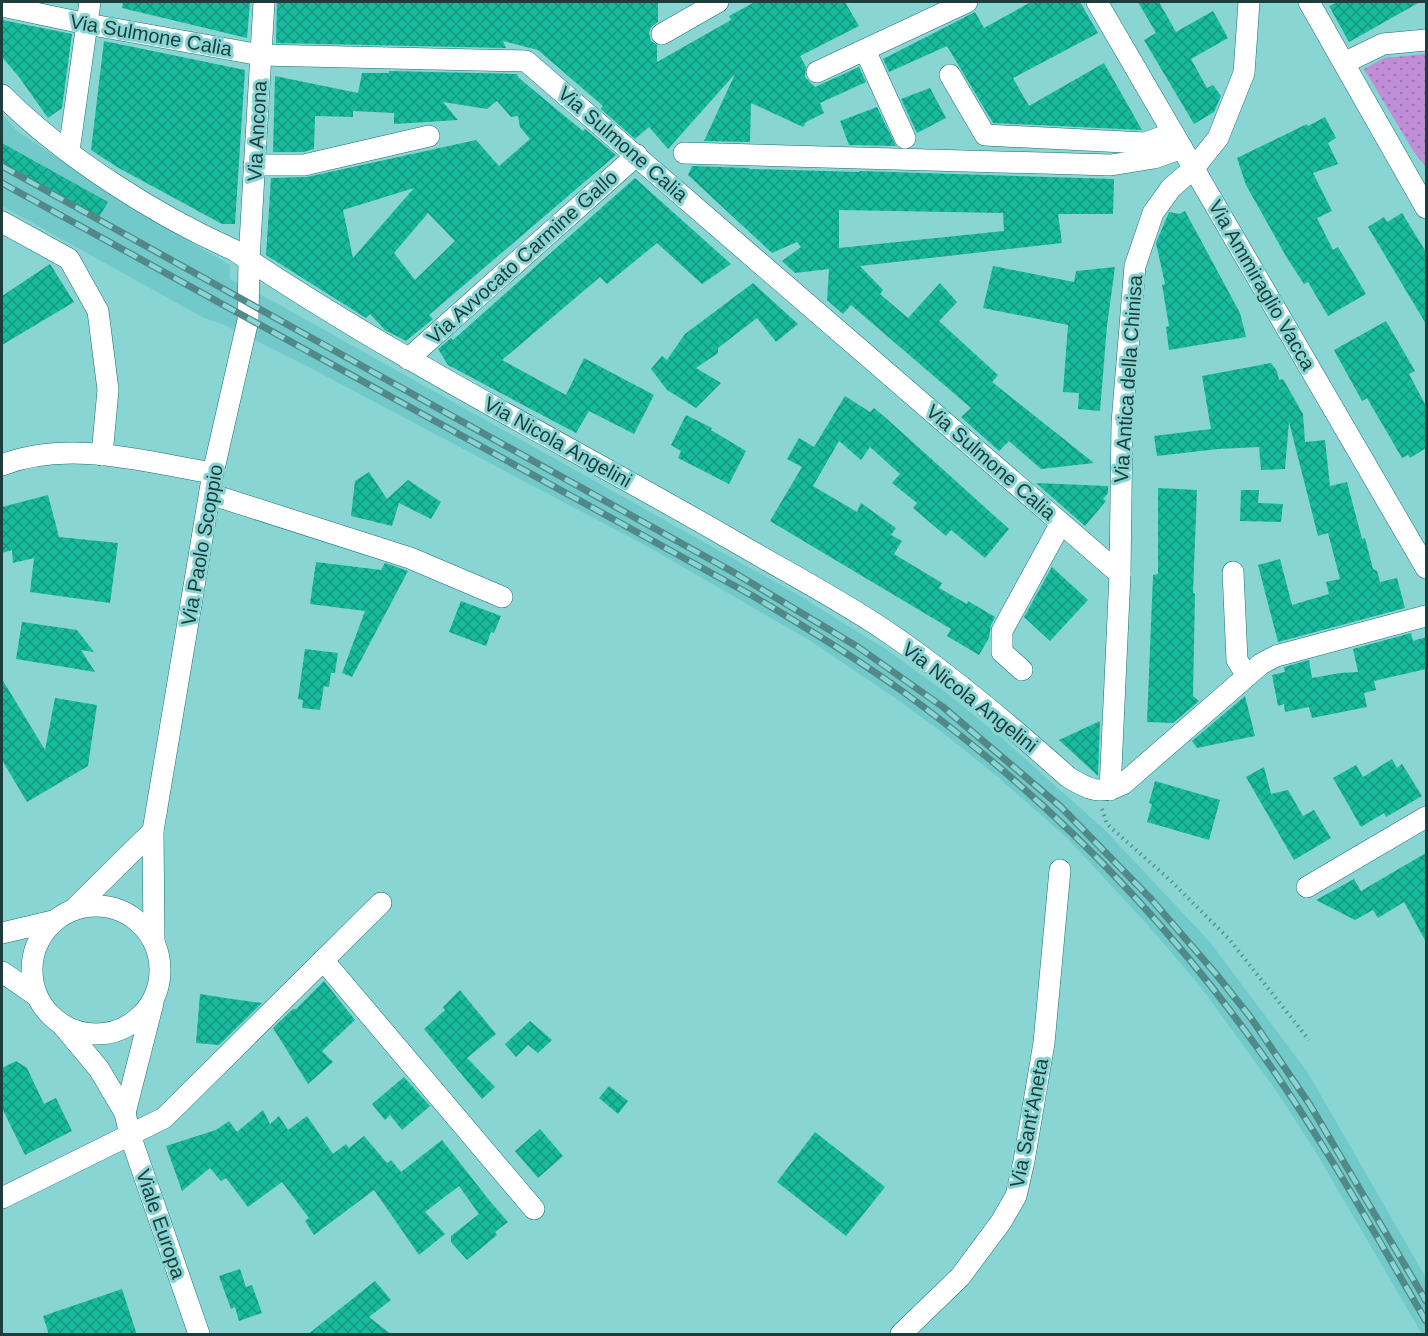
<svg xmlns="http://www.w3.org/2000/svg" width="1428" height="1336" font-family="Helvetica,sans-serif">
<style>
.built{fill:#71c9c9}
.grass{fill:url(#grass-dots)}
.building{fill:url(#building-cross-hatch);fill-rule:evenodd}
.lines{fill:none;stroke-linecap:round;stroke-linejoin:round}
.minor-casing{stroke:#1c6f70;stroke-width:22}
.path{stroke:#589090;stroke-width:4;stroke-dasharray:1.5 4.5;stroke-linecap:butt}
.minor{stroke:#fff;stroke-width:21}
.rail-casing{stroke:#528888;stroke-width:7}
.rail{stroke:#88d5d4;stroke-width:4.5;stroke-dasharray:14;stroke-linecap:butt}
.labels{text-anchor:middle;stroke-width:6;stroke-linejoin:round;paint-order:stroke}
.street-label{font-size:20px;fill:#1d3d3d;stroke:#88d5d4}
</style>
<defs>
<pattern id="grass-dots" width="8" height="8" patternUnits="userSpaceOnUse" patternTransform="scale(1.5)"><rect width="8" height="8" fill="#c08ed6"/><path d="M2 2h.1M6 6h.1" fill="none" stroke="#9b75af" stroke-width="1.8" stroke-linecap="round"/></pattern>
<pattern id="building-cross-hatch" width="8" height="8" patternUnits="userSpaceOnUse" patternTransform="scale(1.5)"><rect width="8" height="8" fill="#17ba9c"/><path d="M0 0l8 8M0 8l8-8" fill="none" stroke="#149880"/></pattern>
</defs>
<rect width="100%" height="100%" fill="#88d5d4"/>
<path class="built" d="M 2,114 L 16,130 L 127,205 L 230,265 L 230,279 L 269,299 L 795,593 L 887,650 L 944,691 L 996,733 L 1104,829 L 1209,941 L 1308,1073 L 1426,1278 L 1426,1334 L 1422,1334 L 1317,1154 L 1275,1089 L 1200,986 L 1145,922 L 1067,838 L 999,778 L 947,736 L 895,698 L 809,640 L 652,549 L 305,365 L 222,324 L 204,318 L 2,206 Z"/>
<path class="grass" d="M 1426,54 L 1426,167 L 1414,152 L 1364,69 L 1384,58 Z"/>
<g class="building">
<path d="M 123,2 L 250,2 L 247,38 L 122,8 Z"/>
<path d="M 277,2 L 658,2 L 658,22 L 651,27 L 649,33 L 651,41 L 657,45 L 657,62 L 731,20 L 729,16 L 755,2 L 845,2 L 859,26 L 800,56 L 806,67 L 805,77 L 815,87 L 859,67 L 866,82 L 820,103 L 824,113 L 806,122 L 803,127 L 751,103 L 750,142 L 704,141 L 735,74 L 668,149 L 649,127 L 635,139 L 601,109 L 603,106 L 538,50 L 503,41 L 506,48 L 276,43 Z"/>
<path d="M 1031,2 L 1080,2 L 1098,33 L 1013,78 L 1029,106 L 1104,63 L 1142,130 L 993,123 L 947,46 L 889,72 L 883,59 L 975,12 L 984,28 Z"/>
<path d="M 1138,2 L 1159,2 L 1176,32 L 1213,11 L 1228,38 L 1191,59 L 1207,88 L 1213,85 L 1221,96 L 1214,112 L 1194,124 L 1144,40 L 1156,33 Z"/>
<path d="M 1338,2 L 1420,2 L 1349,42 L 1329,6 Z"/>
<path d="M 2,20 L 72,34 L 62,108 L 48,118 L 19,77 L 2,57 Z"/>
<path d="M 104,41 L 245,70 L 235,224 L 222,224 L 117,167 L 91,150 Z"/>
<path d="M 389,71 L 517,74 L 519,78 L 561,113 L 583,131 L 585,129 L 616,155 L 429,315 L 433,319 L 406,341 L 385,330 L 370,314 L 366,318 L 266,255 L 271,178 L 307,177 L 476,140 L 499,166 L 530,139 L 520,127 L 518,116 L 511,117 L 497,101 L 487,109 L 443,102 L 458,120 L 394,124 L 394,113 L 353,111 L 353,117 L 315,116 L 314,149 L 303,152 L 273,152 L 275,76 L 358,93 L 362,73 L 389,73 ZM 414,188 L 353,258 L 343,210 ZM 428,213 L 455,241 L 415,280 L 394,253 Z"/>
<path d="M 930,88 L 946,118 L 917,133 L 901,99 Z"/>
<path d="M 877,107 L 896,146 L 849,145 L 840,121 Z"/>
<path d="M 1325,117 L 1336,138 L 1328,143 L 1338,164 L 1313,173 L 1332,211 L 1317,218 L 1333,250 L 1338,247 L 1366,294 L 1328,316 L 1308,282 L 1304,284 L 1287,258 L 1246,185 L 1237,158 L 1307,124 L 1308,126 Z"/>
<path d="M 2,143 L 108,202 L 99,217 L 2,163 Z"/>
<path d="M 692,166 L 749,168 L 749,169 L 860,172 L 859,171 L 1114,179 L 1113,214 L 1058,214 L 1062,243 L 860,266 L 883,290 L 880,294 L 908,318 L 940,283 L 957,302 L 939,321 L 998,375 L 992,382 L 1094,463 L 1041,469 L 1009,441 L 999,451 L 961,417 L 971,408 L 851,305 L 843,314 L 827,300 L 829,269 L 795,273 L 782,261 L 801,247 L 797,242 L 772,253 L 688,175 ZM 839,210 L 1003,213 L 1004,231 L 839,248 Z"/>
<path d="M 635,178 L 731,264 L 702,284 L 657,243 L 607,284 L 600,277 L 502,360 L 566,395 L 584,358 L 654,395 L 634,434 L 589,411 L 576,433 L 448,365 L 438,349 L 451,338 L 453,340 Z"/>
<path d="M 1185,211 L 1240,313 L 1246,337 L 1169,350 L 1166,327 L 1169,326 L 1162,285 L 1165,284 L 1156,243 L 1169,212 L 1179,214 Z"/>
<path d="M 1402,213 L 1426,252 L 1426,324 L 1368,227 L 1384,217 L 1387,222 Z"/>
<path d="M 50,264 L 74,302 L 2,345 L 2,296 Z"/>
<path d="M 993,266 L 1074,282 L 1076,271 L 1115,267 L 1107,326 L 1100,411 L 1078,409 L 1079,393 L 1063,392 L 1068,325 L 983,308 Z"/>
<path d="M 753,283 L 798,324 L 776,342 L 757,318 L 718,348 L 718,353 L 696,368 L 721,383 L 696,408 L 667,390 L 651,369 L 662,356 L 667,360 L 685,334 Z"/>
<path d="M 1386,321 L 1415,371 L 1409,374 L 1426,406 L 1426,448 L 1410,458 L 1408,455 L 1402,458 L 1367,398 L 1362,401 L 1334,350 Z"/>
<path d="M 1271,363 L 1277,371 L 1279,380 L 1283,379 L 1303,414 L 1305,442 L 1325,440 L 1330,486 L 1347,482 L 1362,539 L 1365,538 L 1373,569 L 1377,571 L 1380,582 L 1397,578 L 1405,608 L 1278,642 L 1258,565 L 1280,559 L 1292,605 L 1329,594 L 1326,582 L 1340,579 L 1328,533 L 1318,536 L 1289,422 L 1285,469 L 1261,470 L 1259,447 L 1218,449 L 1157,456 L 1154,436 L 1211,429 L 1202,376 Z"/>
<path d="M 845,396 L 870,412 L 874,408 L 887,419 L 1009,529 L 985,558 L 951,530 L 946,536 L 913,508 L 917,503 L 892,483 L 900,474 L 870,447 L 861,460 L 839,441 L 813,486 L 857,512 L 861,503 L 896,528 L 891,535 L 902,541 L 894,554 L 942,583 L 939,588 L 967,604 L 968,601 L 995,617 L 991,625 L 989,638 L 979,655 L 947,636 L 951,629 L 770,521 L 802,467 L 787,459 L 799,438 L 814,447 Z"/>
<path d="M 686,415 L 712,428 L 711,430 L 746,451 L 729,484 L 678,458 L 681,451 L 671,445 Z"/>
<path d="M 369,472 L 387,499 L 408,480 L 441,502 L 431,519 L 399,503 L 392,526 L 351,516 L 355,481 Z"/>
<path d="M 1036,483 L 1108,486 L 1108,493 L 1103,499 L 1106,501 L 1085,526 Z"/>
<path d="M 1158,488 L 1197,490 L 1193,593 L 1195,594 L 1193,696 L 1199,701 L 1173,723 L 1147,722 L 1153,575 L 1158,574 Z"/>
<path d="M 1241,490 L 1259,490 L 1258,503 L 1283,504 L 1281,522 L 1240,521 Z"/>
<path d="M 48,495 L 59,537 L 118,543 L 110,603 L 30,592 L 34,558 L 13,563 L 12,550 L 2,553 L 2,507 Z"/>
<path d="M 316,562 L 381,570 L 385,563 L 408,571 L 352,677 L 342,673 L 365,611 L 310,604 Z"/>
<path d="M 1052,567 L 1088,600 L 1050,641 L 1024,617 Z"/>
<path d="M 461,601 L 501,616 L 494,633 L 491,632 L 486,646 L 449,632 Z"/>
<path d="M 22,622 L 77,630 L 94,652 L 81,650 L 95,672 L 16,659 Z"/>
<path d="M 1411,633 L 1413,641 L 1426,637 L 1426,669 L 1374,681 L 1376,690 L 1364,693 L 1367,707 L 1312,718 L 1309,707 L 1285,712 L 1284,704 L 1278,706 L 1272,675 L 1285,672 L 1284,667 L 1309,660 L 1312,678 L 1340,673 L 1358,672 L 1353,649 Z"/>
<path d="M 305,649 L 338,653 L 335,673 L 331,673 L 329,687 L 324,686 L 320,710 L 302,708 L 303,700 L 298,699 Z"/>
<path d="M 2,679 L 45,750 L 55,698 L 97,705 L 88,766 L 27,802 L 2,760 Z"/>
<path d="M 1245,696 L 1255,736 L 1197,748 L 1192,741 Z"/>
<path d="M 1100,721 L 1098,776 L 1059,740 Z"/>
<path d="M 1392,759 L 1397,768 L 1402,764 L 1422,796 L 1386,817 L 1384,813 L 1361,827 L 1333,778 L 1356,765 L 1363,777 Z"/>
<path d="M 1264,767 L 1271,794 L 1288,790 L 1303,816 L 1314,810 L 1331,838 L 1294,860 L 1246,777 Z"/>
<path d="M 1155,781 L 1220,800 L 1209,840 L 1147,822 L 1152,804 L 1149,803 Z"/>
<path d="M 1426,853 L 1426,942 L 1404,902 L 1378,918 L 1373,910 L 1355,920 L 1316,900 L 1354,879 L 1361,891 Z"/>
<path d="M 324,981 L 355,1020 L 322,1051 L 333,1062 L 308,1084 L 273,1028 L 293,1009 L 296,1009 Z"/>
<path d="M 460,990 L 496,1034 L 467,1058 L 495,1087 L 482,1099 L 424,1029 L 445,1010 L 443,1007 Z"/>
<path d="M 200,994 L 232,999 L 262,1003 L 219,1045 L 196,1043 Z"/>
<path d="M 530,1021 L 552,1040 L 538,1053 L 528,1045 L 516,1057 L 505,1044 Z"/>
<path d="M 16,1061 L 27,1068 L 44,1104 L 56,1098 L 72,1131 L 25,1155 L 2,1108 L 2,1068 Z"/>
<path d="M 404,1077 L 430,1106 L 402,1130 L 390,1115 L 385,1120 L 372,1104 Z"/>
<path d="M 609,1086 L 628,1101 L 618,1114 L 599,1098 Z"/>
<path d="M 263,1110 L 270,1124 L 279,1116 L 288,1130 L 307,1116 L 333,1154 L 346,1144 L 349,1148 L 364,1136 L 387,1163 L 391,1160 L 401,1172 L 442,1140 L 489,1200 L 508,1222 L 495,1232 L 497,1235 L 467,1260 L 451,1242 L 451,1236 L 479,1214 L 459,1186 L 425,1212 L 445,1234 L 419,1255 L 374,1190 L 314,1235 L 305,1221 L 309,1218 L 282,1182 L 248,1207 L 226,1178 L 221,1181 L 210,1168 L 182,1191 L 166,1146 L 216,1130 L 229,1121 L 237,1132 Z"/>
<path d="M 540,1129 L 563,1156 L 538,1178 L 515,1151 Z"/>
<path d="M 815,1132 L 885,1187 L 846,1236 L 777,1182 Z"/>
<path d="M 240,1269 L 246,1287 L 252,1285 L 262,1313 L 239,1321 L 235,1307 L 231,1309 L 219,1276 Z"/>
<path d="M 375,1281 L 391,1300 L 369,1317 L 392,1335 L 307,1335 Z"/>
<path d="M 122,1289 L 137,1335 L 49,1335 L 43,1316 Z"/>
</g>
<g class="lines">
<g class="minor-casing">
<g id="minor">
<path d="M 1097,2 L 1426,568"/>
<path d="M 1309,2 L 1426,208"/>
<path d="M 2,6 L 87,24 L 261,55 L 526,61 L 1120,574"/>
<path d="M 662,34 L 718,2"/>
<path d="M 865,50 L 905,138"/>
<path d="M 1344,63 L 1383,44 L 1426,40"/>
<path d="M 817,72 L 967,2"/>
<path d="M 950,75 L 985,135 L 1145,143 L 1173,133"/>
<path d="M 2,95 C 63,156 155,215 234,250 C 394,358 566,444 732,540 C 783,570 837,598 886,631 C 951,675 1010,725 1068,777 C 1089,790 1100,795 1123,784 L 1261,664 L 1276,656 L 1426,616"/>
<path d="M 69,151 L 90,2"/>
<path d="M 684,153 L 1111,165 L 1154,158 L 1182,148"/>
<path d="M 254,165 L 304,165 L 429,136"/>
<path d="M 2,222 L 69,259 L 98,311 L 108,390 L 102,455"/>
<path d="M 408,359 L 637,155"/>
<path d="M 2,465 C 69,439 145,462 213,473"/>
<path d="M 210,494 L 410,558 L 502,597"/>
<path d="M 1233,572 L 1237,660 L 1247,676"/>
<path d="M 1022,670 L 1002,652 L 1002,631 L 1061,523"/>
<path d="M 1110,790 L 1120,574 L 1122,423 L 1135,266 L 1153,213 L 1171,188 L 1194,168 L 1218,138 L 1244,73 L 1249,2"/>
<path d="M 1307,887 L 1426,817"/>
<circle cx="96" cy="970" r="64"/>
<path d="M 74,909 L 153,831"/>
<path d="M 2,933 L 53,921"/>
<path d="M 154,941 L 153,831 L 213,473 L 248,320 L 249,260 L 264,2"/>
<path d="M 323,960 L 534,1209"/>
<path d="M 2,972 L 37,996"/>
<path d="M 63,1026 L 99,1069 L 125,1113 L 130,1135 L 199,1334"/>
<path d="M 125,1113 L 153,1003"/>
<path d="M 2,1198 L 164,1118 L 381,903"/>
<path d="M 901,1334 L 960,1277 L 1001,1222 L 1016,1196 L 1024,1161 L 1044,1043 L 1060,870"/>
</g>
</g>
<path class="path" d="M 1102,809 L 1107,824 L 1171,881 L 1229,939 L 1309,1040"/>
<use href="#minor" class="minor"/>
<g class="rail-casing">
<g id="rail">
<path d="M 2,166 L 733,572 L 858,647 L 943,707 L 1061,807 L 1152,900 L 1216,974 L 1251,1018 L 1310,1105 L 1426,1301"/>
<path d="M 2,183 L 753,596 C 804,626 854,657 902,691 C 1037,789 1157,908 1254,1043 C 1318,1131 1371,1227 1426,1321"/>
</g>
</g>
<use href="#rail" class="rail"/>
</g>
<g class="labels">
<g class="street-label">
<text transform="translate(151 35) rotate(10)" y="7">Via Sulmone Calia</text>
<text transform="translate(257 131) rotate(-87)" y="7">Via Ancona</text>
<text transform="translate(623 144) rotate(41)" y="7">Via Sulmone Calia</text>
<text transform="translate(522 257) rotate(-42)" y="7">Via Avvocato Carmine Gallo</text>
<text transform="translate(1262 285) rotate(60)" y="7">Via Ammiraglio Vacca</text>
<text transform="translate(1128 379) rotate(-86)" y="7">Via Antica della Chinisa</text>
<text transform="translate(558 442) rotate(29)" y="7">Via Nicola Angelini</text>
<text transform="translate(991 462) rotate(41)" y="7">Via Sulmone Calia</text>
<text transform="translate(202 545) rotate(-80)" y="7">Via Paolo Scoppio</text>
<text transform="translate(970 697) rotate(38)" y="7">Via Nicola Angelini</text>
<text transform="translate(1029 1123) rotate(-79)" y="7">Via Sant'Aneta</text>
<text transform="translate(161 1224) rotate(71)" y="7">Viale Europa</text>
</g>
</g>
<rect width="1428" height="1336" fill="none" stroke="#1d3d3d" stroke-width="6"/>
</svg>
